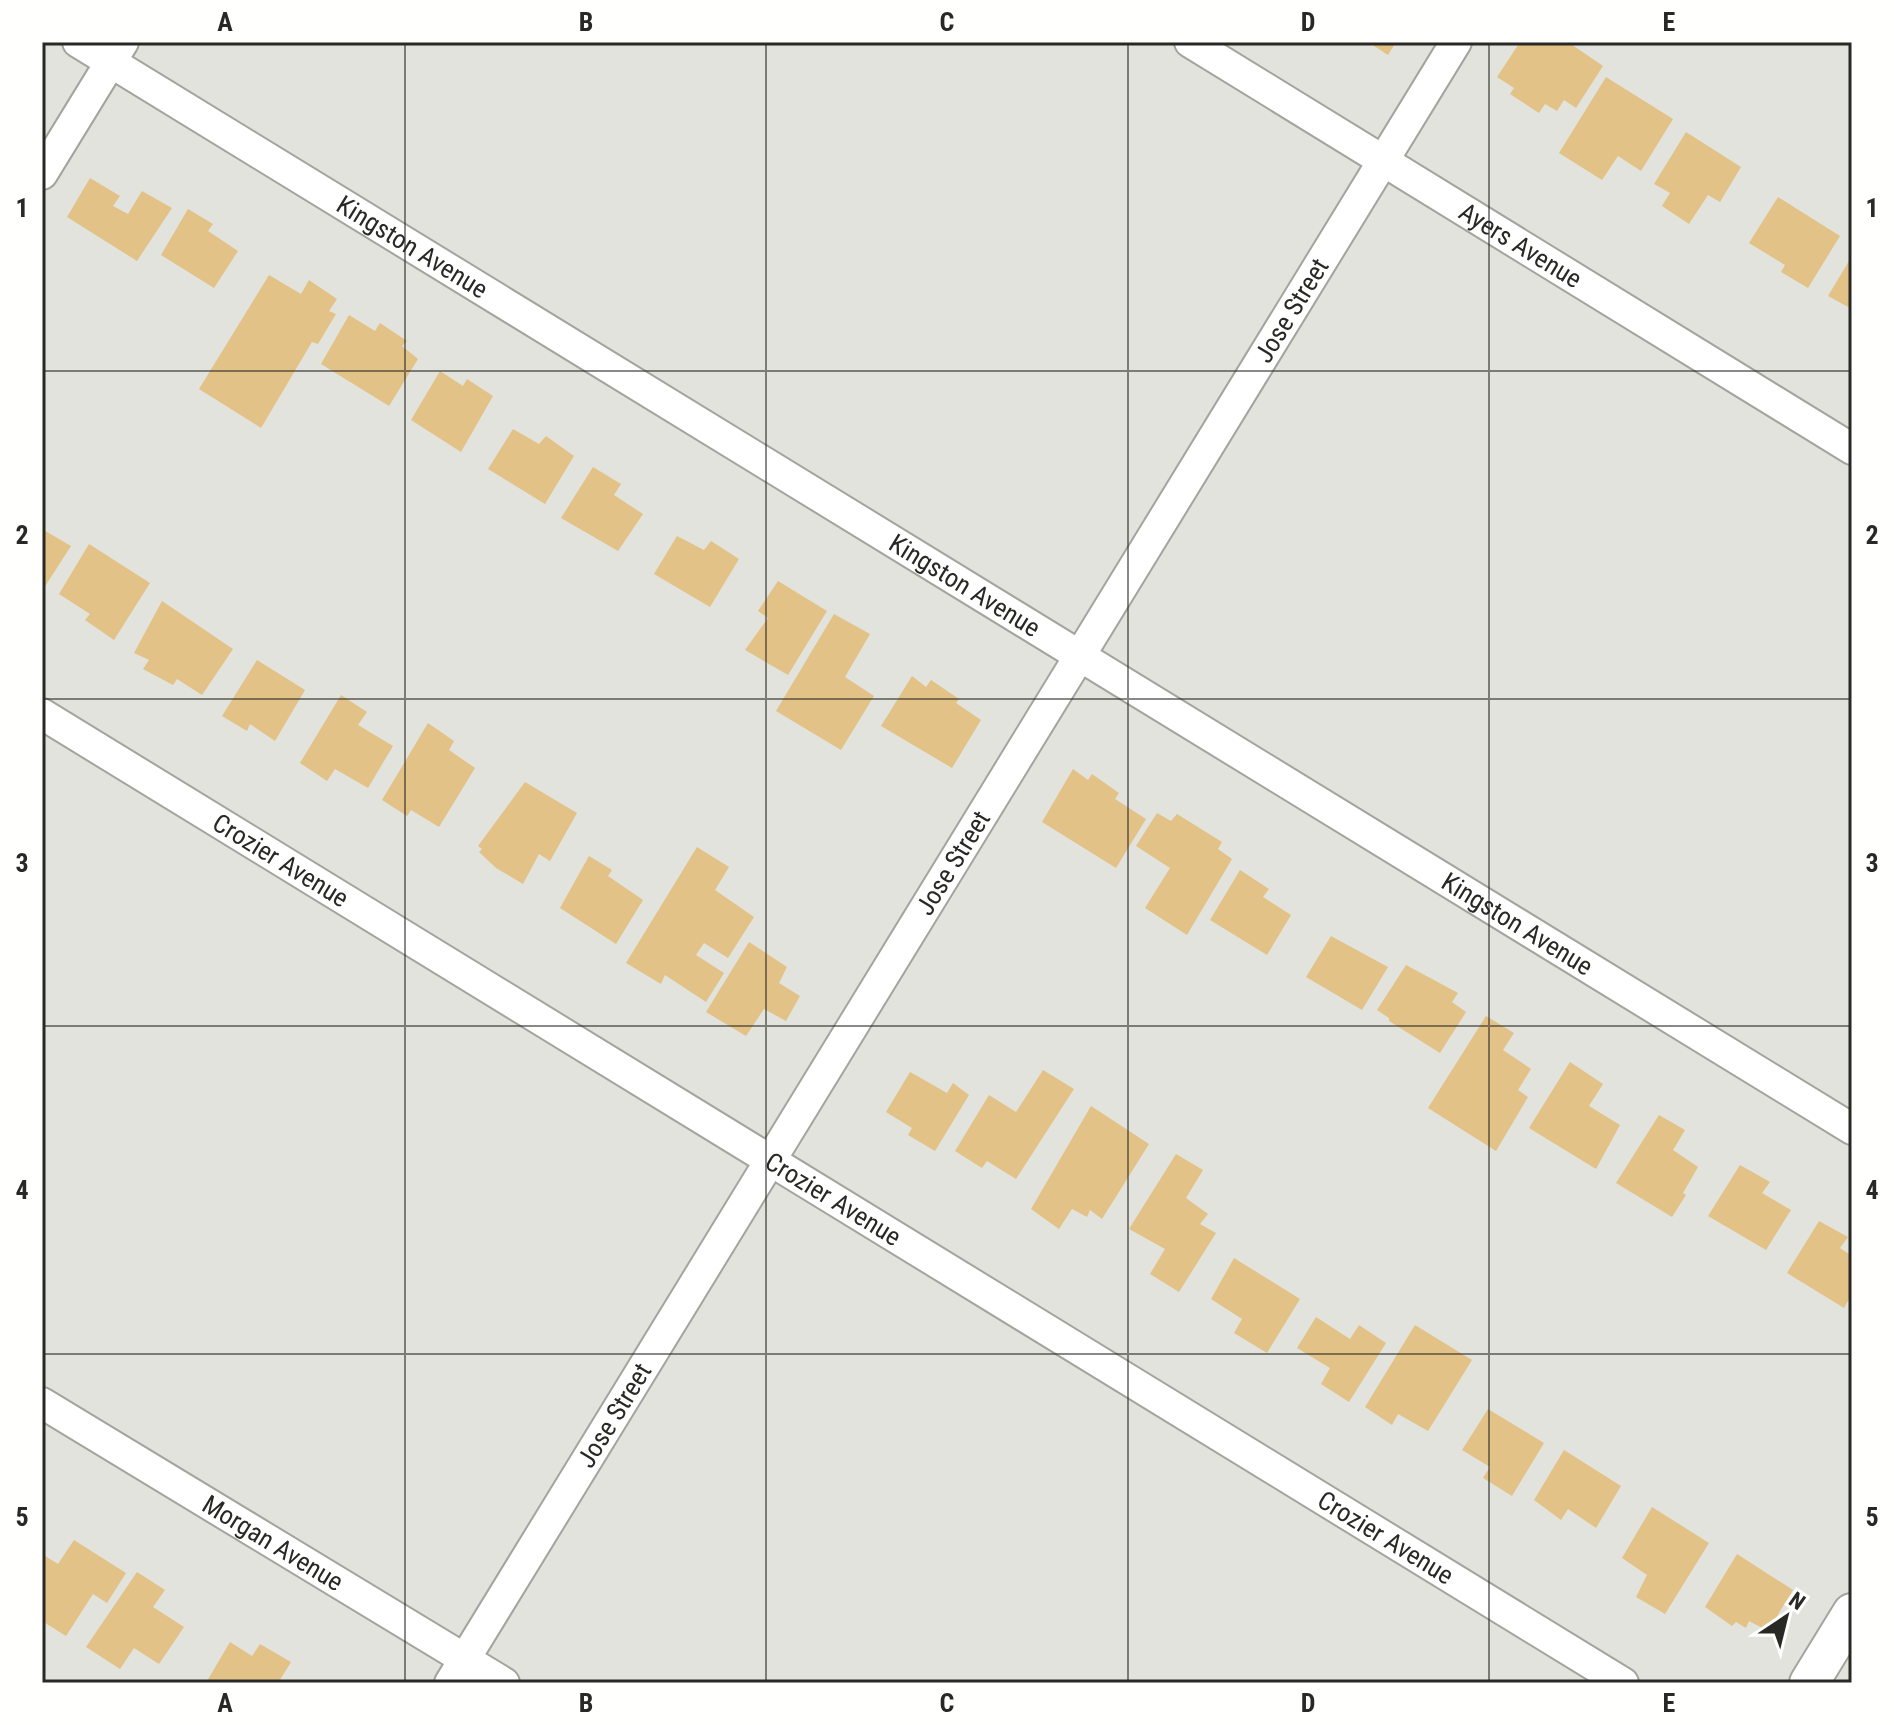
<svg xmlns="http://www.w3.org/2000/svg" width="1894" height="1725" font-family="'Roboto Condensed',sans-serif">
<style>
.building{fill:#e3c287}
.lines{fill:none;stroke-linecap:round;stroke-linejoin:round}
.minor-casing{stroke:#a3a49d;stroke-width:34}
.tertiary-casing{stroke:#a3a49d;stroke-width:42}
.minor{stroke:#fff;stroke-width:30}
.tertiary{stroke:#fff;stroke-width:38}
.grid{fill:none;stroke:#282825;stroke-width:2;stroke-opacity:0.55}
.labels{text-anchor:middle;stroke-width:6;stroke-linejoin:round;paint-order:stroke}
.street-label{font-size:26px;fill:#282825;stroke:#fffffe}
.neatline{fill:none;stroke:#282825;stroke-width:3}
.grid-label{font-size:26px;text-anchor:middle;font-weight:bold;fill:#282825}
</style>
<rect width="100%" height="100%" fill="#e2e3dc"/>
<g class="building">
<path d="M 1368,42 L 1396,42 L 1388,55 Z"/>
<path d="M 1520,42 L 1568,42 L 1603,66 L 1576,108 L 1564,100 L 1557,111 L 1545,104 L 1539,113 L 1510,94 L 1514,88 L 1497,77 Z"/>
<path d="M 1606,77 L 1673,119 L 1641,171 L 1618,156 L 1602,180 L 1559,153 Z"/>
<path d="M 1686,132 L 1741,167 L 1720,202 L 1708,195 L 1689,224 L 1662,206 L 1670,193 L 1654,184 Z"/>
<path d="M 90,178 L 120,196 L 113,206 L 128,214 L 142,191 L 172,208 L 137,261 L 67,217 Z"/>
<path d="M 1778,197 L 1840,236 L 1808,288 L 1781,272 L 1785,265 L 1749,243 Z"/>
<path d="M 188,209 L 213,224 L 208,231 L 238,251 L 214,288 L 161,255 Z"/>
<path d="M 1852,256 L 1852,309 L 1828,296 Z"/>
<path d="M 269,275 L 301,294 L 309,280 L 337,299 L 329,311 L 336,314 L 318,344 L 312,342 L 261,428 L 199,389 Z"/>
<path d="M 349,315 L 375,331 L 380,323 L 407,341 L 402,346 L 418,359 L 389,406 L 321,364 Z"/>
<path d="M 440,371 L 463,386 L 467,379 L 493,396 L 461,452 L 411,420 Z"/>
<path d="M 513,429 L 539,444 L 546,436 L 574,456 L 545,504 L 488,469 Z"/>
<path d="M 593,467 L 621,484 L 614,495 L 643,514 L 618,551 L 561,518 Z"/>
<path d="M 42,529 L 71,546 L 42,591 Z"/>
<path d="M 677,536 L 704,550 L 711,541 L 739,559 L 710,607 L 654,574 Z"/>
<path d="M 89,544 L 150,583 L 114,640 L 85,620 L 90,614 L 59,594 Z"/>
<path d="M 778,581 L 827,611 L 788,675 L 745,650 L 768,618 L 758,611 Z"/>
<path d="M 162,601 L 233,649 L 202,695 L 177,679 L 173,685 L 143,669 L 149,660 L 134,653 Z"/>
<path d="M 834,614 L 870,634 L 845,677 L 874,696 L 841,750 L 776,711 Z"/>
<path d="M 257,660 L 305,690 L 275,741 L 250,724 L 247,731 L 222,716 Z"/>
<path d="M 912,676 L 926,687 L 931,680 L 959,699 L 956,703 L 981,720 L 952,768 L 881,726 Z"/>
<path d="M 341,695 L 367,712 L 358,725 L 393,746 L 368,788 L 335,769 L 327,781 L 300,763 Z"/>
<path d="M 428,723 L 454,741 L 449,750 L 475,768 L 439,827 L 411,810 L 407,816 L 382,800 Z"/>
<path d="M 1073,769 L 1088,780 L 1092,774 L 1119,793 L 1115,799 L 1146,819 L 1116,868 L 1042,822 Z"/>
<path d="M 525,782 L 577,813 L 550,861 L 539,854 L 523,884 L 496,868 L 479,852 L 482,849 L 478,846 Z"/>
<path d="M 1157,813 L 1171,821 L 1177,814 L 1222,842 L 1218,849 L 1232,859 L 1187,935 L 1145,908 L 1170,868 L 1136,846 Z"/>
<path d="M 697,847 L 729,867 L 715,890 L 754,917 L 728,958 L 704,943 L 696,955 L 724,973 L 706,1002 L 665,975 L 661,984 L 626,963 Z"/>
<path d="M 589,856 L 612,870 L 608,876 L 643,900 L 616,944 L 560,908 Z"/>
<path d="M 1240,870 L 1269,889 L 1263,897 L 1291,915 L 1267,955 L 1210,920 Z"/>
<path d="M 1331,936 L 1388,967 L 1362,1010 L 1306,977 Z"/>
<path d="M 749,942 L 787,967 L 779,983 L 800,996 L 786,1021 L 764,1009 L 746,1036 L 706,1012 Z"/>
<path d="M 1406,965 L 1458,993 L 1452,1002 L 1466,1012 L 1440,1053 L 1389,1021 L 1389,1018 L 1377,1010 Z"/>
<path d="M 1486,1016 L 1514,1033 L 1503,1050 L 1531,1069 L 1518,1090 L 1528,1097 L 1496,1151 L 1428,1108 Z"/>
<path d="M 1570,1062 L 1603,1084 L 1589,1106 L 1620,1125 L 1596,1169 L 1529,1128 Z"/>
<path d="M 1043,1070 L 1074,1089 L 1016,1179 L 987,1161 L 982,1168 L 955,1151 L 989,1095 L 1016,1112 Z"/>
<path d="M 910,1072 L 947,1093 L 953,1083 L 969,1095 L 935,1151 L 908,1135 L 912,1128 L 886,1112 Z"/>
<path d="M 1091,1106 L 1149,1144 L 1102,1219 L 1090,1210 L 1087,1217 L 1072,1209 L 1059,1229 L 1031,1209 Z"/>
<path d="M 1659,1115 L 1685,1130 L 1673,1150 L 1698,1167 L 1683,1193 L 1686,1195 L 1672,1217 L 1616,1183 Z"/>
<path d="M 1176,1154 L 1203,1170 L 1186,1198 L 1208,1214 L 1200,1224 L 1216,1233 L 1179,1292 L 1150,1274 L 1165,1249 L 1129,1229 Z"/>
<path d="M 1740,1165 L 1770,1182 L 1762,1193 L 1791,1210 L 1766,1250 L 1708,1216 Z"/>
<path d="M 1819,1221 L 1848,1237 L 1840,1248 L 1852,1256 L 1852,1294 L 1844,1308 L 1787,1273 Z"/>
<path d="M 1234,1258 L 1300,1299 L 1267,1353 L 1234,1333 L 1242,1319 L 1211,1299 Z"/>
<path d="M 1316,1317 L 1350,1339 L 1359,1325 L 1386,1343 L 1349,1402 L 1321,1384 L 1330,1368 L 1297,1348 Z"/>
<path d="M 1415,1325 L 1472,1360 L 1428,1431 L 1398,1414 L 1392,1425 L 1365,1407 Z"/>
<path d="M 1488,1409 L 1544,1443 L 1512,1496 L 1483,1478 L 1490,1467 L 1462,1450 Z"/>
<path d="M 1564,1450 L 1621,1486 L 1596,1528 L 1568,1509 L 1561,1520 L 1534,1500 Z"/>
<path d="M 1652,1507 L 1709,1543 L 1665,1614 L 1636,1597 L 1647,1575 L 1622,1558 Z"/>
<path d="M 74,1540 L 126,1573 L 107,1603 L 93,1594 L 66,1636 L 42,1621 L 42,1554 L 58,1564 Z"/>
<path d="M 1737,1554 L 1793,1590 L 1768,1631 L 1749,1621 L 1746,1628 L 1736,1622 L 1732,1626 L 1705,1607 Z"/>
<path d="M 137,1572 L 165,1590 L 153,1607 L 184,1627 L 159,1664 L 134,1648 L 120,1669 L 86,1647 Z"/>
<path d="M 230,1642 L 252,1656 L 260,1644 L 291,1662 L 278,1683 L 211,1683 L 207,1681 Z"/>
</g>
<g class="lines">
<g class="minor-casing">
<g id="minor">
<path id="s1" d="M 78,42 L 1852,1129"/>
<path id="s2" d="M 1190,42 L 1852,449"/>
<path d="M 42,174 L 123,42"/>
<path id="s3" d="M 42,714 L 1623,1683"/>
<path id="s4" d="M 42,1403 L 504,1683"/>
<path id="s5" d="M 450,1683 L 1456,42"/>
</g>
</g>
<g class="tertiary-casing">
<path id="tertiary" d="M 1809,1683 L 1852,1613"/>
</g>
<use href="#minor" class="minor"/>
<use href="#tertiary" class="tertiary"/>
</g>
<path class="grid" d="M 405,42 L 405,1683M 766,42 L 766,1683M 1128,42 L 1128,1683M 1489,42 L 1489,1683M 42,371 L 1852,371M 42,699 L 1852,699M 42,1026 L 1852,1026M 42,1354 L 1852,1354"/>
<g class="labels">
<g class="street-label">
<text dy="9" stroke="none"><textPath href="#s2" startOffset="388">Ayers Avenue</textPath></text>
<text dy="9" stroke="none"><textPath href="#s1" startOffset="392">Kingston Avenue</textPath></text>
<text dy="9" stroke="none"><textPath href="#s5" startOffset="1610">Jose Street</textPath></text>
<text dy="9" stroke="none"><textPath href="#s1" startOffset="1040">Kingston Avenue</textPath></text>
<text dy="9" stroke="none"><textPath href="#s3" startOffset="280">Crozier Avenue</textPath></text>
<text dy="9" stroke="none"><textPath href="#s5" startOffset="962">Jose Street</textPath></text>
<text dy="9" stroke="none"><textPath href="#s1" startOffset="1688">Kingston Avenue</textPath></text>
<text dy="9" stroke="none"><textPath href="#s3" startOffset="928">Crozier Avenue</textPath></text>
<text dy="9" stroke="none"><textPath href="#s5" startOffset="314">Jose Street</textPath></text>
<text dy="9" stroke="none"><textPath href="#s3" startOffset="1576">Crozier Avenue</textPath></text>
<text dy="9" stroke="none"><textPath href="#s4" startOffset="270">Morgan Avenue</textPath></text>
</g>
</g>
<rect width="1894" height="1725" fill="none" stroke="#fffffe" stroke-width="88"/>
<g transform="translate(1786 1617) rotate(35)" stroke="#fffffe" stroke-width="6" paint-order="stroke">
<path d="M0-6L14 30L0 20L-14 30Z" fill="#282825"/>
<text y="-12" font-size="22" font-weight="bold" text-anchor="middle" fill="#282825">N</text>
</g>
<rect x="44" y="44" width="1806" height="1637" class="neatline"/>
<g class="grid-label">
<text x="225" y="31">A</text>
<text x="586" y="31">B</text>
<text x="947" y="31">C</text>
<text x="1308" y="31">D</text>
<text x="1669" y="31">E</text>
<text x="22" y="217">1</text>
<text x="1872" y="217">1</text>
<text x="22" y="544">2</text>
<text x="1872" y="544">2</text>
<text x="22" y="872">3</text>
<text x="1872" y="872">3</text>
<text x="22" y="1199">4</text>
<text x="1872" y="1199">4</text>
<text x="22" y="1526">5</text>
<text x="1872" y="1526">5</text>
<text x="225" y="1712">A</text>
<text x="586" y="1712">B</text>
<text x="947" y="1712">C</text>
<text x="1308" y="1712">D</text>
<text x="1669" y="1712">E</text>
</g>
</svg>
